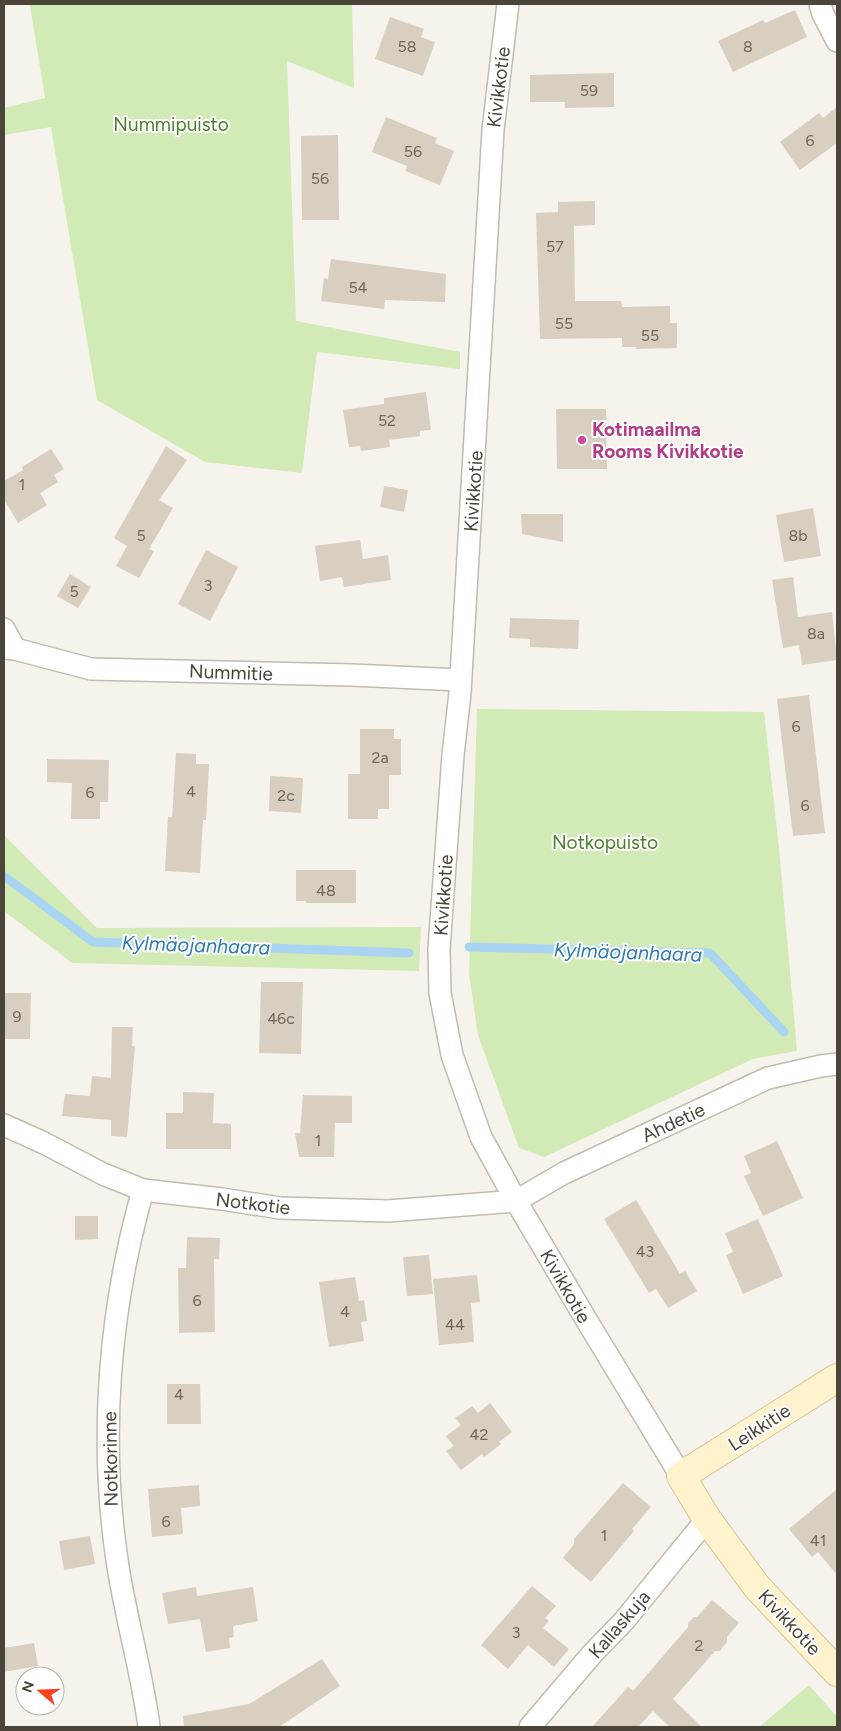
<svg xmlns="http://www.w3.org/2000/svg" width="841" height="1731" font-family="Figtree,sans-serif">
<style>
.green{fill:#d2eab5}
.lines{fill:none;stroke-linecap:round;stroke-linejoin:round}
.stream{stroke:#a9d4f2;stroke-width:9}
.building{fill:#d8cfc1}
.street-casing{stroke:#c2bbae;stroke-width:24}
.secondary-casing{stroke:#d6c79b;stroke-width:30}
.street{stroke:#fff;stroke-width:21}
.secondary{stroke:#fff3cd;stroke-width:28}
.hotel-dot{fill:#d1479c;stroke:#fff;stroke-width:2}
.labels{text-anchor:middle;stroke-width:4;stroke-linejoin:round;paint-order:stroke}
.number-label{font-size:16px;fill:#6e675b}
.street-label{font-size:19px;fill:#4b4439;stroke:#fff}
.park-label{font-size:19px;fill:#4a7f2a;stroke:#fff}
.hotel-label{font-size:19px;font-weight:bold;fill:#b23c85;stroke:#fff;text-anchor:start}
.water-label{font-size:20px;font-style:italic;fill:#2e7ab2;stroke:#fff}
</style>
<rect width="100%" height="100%" fill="#f6f3ec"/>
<g class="green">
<path d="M 30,4 L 352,4 L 354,88 L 287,61 L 296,321 L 460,352 L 460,369 L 317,352 L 302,473 L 205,462 L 97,400 L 51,127 L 4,135 L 4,108 L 45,98 L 30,6 Z"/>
<path d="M 477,709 L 764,712 L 779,848 L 797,1051 L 753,1059 L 544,1157 L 519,1148 L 478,1035 L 469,974 Z"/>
<path d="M 4,835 L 97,928 L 421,927 L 419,971 L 72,963 L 4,911 Z"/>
<path d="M 809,1685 L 837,1717 L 837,1727 L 759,1727 Z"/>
</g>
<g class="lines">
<g class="stream">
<path d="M 4,876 L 93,942 L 409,953"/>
<path d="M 469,947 L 710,953 L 784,1032"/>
</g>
</g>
<g class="building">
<path d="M 795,10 L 807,37 L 733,72 L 718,41 L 763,20 L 765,23 Z"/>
<path d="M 390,17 L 424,29 L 421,37 L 435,42 L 423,76 L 375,59 Z"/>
<path d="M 614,73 L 614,107 L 565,108 L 565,102 L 530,102 L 530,75 Z"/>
<path d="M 837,107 L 837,143 L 800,170 L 780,142 L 819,113 L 823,118 Z"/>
<path d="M 386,117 L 437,138 L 435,143 L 454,151 L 440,185 L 405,171 L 407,166 L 372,152 Z"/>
<path d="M 338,135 L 339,220 L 302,220 L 301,136 Z"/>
<path d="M 595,201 L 595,225 L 574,226 L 575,301 L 621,301 L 622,307 L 670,306 L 670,323 L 677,323 L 677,348 L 636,349 L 636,347 L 622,347 L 622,338 L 540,339 L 536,213 L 558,212 L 558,202 Z"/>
<path d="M 331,259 L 446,274 L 445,302 L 385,300 L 384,309 L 321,301 L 324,278 L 328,279 Z"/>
<path d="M 426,392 L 431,430 L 420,431 L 420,436 L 389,440 L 390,447 L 361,451 L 360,446 L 349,447 L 343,410 L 384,404 L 384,398 Z"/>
<path d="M 556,409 L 606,409 L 607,469 L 557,469 Z"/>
<path d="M 166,446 L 187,460 L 159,500 L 173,508 L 149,549 L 154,551 L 139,578 L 116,566 L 127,546 L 114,538 Z"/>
<path d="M 51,449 L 64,469 L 54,475 L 58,482 L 40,493 L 47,505 L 18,523 L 4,499 L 4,481 L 23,470 L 22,467 Z"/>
<path d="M 384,486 L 408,490 L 404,512 L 380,507 Z"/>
<path d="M 813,508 L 821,556 L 784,562 L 776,515 Z"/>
<path d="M 521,514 L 563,514 L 563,542 L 522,534 Z"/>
<path d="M 360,540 L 363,559 L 388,555 L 391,580 L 344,587 L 342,577 L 320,581 L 315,546 Z"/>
<path d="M 206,550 L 238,567 L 210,621 L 178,604 Z"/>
<path d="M 70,574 L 91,587 L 78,608 L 57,596 Z"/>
<path d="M 793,577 L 798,617 L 832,612 L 837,660 L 802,665 L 799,645 L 783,648 L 772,580 Z"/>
<path d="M 510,618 L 579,620 L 578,649 L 530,647 L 530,639 L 509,638 Z"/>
<path d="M 809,695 L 825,833 L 793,836 L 777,699 Z"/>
<path d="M 360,729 L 394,729 L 394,739 L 401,739 L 401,775 L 389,775 L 389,809 L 378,809 L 378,819 L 348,819 L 348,774 L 360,774 Z"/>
<path d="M 176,753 L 196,754 L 196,764 L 209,764 L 206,820 L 203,820 L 200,873 L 165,871 L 168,817 L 172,817 Z"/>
<path d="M 47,759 L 109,760 L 108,802 L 100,802 L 100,819 L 71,819 L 72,783 L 47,782 Z"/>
<path d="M 270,776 L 303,778 L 301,813 L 269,811 Z"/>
<path d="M 296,870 L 356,870 L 356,903 L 306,903 L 306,901 L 296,901 Z"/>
<path d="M 261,982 L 303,982 L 301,1054 L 259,1053 Z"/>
<path d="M 4,993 L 31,993 L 30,1039 L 4,1039 Z"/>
<path d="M 112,1027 L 133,1027 L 132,1046 L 135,1046 L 127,1137 L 111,1136 L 111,1120 L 62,1116 L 65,1094 L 90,1096 L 92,1076 L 111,1078 Z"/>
<path d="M 183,1092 L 214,1093 L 213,1123 L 231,1124 L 231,1149 L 166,1149 L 166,1113 L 183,1113 Z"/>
<path d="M 303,1095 L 352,1096 L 352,1123 L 335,1123 L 334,1157 L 299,1157 L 295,1133 L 300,1133 Z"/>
<path d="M 777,1141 L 803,1198 L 763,1216 L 744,1176 L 751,1173 L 744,1156 Z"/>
<path d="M 636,1200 L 680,1274 L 685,1271 L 697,1291 L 668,1308 L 656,1289 L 649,1293 L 604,1219 Z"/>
<path d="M 75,1216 L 98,1216 L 98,1239 L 75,1240 Z"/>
<path d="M 758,1219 L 783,1276 L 743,1294 L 726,1255 L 733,1252 L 725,1233 Z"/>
<path d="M 187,1237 L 220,1238 L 219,1259 L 214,1259 L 215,1332 L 179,1333 L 178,1268 L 186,1268 Z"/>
<path d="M 429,1255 L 433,1294 L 407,1296 L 403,1257 Z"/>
<path d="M 477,1275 L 480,1302 L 471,1303 L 474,1342 L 439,1345 L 433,1279 Z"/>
<path d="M 355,1277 L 359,1301 L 364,1300 L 367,1321 L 361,1322 L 364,1341 L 329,1347 L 319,1282 Z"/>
<path d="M 167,1384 L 200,1384 L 201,1424 L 167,1424 Z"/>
<path d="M 490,1403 L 512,1432 L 499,1442 L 501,1444 L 484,1457 L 482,1454 L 461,1470 L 446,1451 L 454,1446 L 446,1436 L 461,1425 L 455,1418 L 472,1406 L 478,1413 Z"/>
<path d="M 623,1483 L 651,1507 L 632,1529 L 634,1531 L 591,1582 L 563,1558 L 574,1544 L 574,1539 Z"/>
<path d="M 199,1485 L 200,1506 L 181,1508 L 183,1534 L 152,1537 L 148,1489 Z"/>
<path d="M 837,1489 L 837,1575 L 818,1552 L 812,1557 L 789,1529 Z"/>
<path d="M 90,1536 L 95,1564 L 64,1570 L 59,1541 Z"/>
<path d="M 532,1586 L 556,1606 L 545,1618 L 549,1621 L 543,1628 L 569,1649 L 554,1667 L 528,1645 L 508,1669 L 481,1645 Z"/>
<path d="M 196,1587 L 197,1596 L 253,1587 L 258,1621 L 233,1626 L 234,1637 L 229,1638 L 230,1648 L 206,1652 L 200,1619 L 168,1624 L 162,1593 Z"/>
<path d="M 712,1600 L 739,1623 L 727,1637 L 727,1642 L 720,1651 L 715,1651 L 673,1699 L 702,1727 L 670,1727 L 653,1711 L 638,1727 L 592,1727 L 628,1687 L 633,1691 L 688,1627 L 688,1623 L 694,1617 L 697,1617 Z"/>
<path d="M 34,1643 L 38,1666 L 4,1672 L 4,1648 Z"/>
<path d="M 322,1659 L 340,1686 L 279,1727 L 184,1727 L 183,1716 L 249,1704 Z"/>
</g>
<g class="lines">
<g class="street-casing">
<g id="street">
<path d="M 508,4 L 493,130 L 460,693 L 453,755 L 439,949 L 440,993 L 452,1055 L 481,1137 L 516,1201 L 587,1321 L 681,1476"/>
<path d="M 820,4 L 823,14 L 837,41"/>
<path d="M 4,629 L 15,649"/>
<path d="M 4,648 L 15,649 L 91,669 L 352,675 L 460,680"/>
<path d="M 4,1125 L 44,1143 L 103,1174 L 143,1190 L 222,1199 L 280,1208 L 388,1211 L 516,1201 L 564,1173 L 768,1078 L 821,1066 L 837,1064"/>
<path d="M 143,1190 C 109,1310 99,1437 117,1560 C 125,1616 142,1671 149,1727"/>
<path d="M 530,1727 L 592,1654 L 624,1621 L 707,1519"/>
</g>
</g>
<g class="secondary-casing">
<path id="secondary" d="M 837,1378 L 681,1476 L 707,1519 L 757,1587 L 837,1672"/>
</g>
<use href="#street" class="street"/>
<use href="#secondary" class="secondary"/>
</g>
<circle class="hotel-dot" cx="582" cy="440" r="5"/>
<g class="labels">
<g class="number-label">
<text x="407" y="52">58</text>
<text x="748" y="52">8</text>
<text x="589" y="96">59</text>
<text x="810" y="146">6</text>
<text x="413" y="157">56</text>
<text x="320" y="184">56</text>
<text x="555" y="252">57</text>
<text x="358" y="293">54</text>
<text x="564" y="329">55</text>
<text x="650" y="341">55</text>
<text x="387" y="426">52</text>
<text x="22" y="490">1</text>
<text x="141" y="541">5</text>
<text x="798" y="541">8b</text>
<text x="208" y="591">3</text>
<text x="74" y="597">5</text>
<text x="816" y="639">8a</text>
<text x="796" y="732">6</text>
<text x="380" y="763">2a</text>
<text x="191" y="797">4</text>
<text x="90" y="798">6</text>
<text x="286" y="801">2c</text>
<text x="805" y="811">6</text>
<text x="326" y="896">48</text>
<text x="17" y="1022">9</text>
<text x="281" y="1024">46c</text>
<text x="318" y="1146">1</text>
<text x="645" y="1257">43</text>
<text x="197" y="1306">6</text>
<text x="345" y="1317">4</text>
<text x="455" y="1330">44</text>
<text x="179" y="1400">4</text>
<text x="479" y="1440">42</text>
<text x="166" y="1527">6</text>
<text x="604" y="1541">1</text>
<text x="818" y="1546">41</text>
<text x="516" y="1638">3</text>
<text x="699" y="1651">2</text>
</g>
<g class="street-label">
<text transform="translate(498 87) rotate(-83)" y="7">Kivikkotie</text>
<text transform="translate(473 491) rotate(-86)" y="7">Kivikkotie</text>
<text transform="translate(231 672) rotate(2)" y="7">Nummitie</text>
<text transform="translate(443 895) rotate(-86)" y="7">Kivikkotie</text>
<text transform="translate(673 1122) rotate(-25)" y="7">Ahdetie</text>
<text transform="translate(253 1203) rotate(7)" y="7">Notkotie</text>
<text transform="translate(566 1286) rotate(60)" y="7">Kivikkotie</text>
<text transform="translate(759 1427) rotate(-33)" y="7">Leikkitie</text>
<text transform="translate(110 1459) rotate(-91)" y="7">Notkorinne</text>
<text transform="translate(790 1622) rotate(47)" y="7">Kivikkotie</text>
<text transform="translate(619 1624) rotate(-49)" y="7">Kallaskuja</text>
</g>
<g class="park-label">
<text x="171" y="131">Nummipuisto</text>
<text x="605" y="849">Notkopuisto</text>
</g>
<g class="hotel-label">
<text x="592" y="436">Kotimaailma<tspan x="592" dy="22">Rooms Kivikkotie</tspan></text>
</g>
<g class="water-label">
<text transform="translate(196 945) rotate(2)" y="7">Kylmäojanhaara</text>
<text transform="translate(628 952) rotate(2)" y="7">Kylmäojanhaara</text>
</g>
</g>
<rect width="841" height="1731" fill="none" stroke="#4b4439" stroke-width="10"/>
<g transform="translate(40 1691) rotate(289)"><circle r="24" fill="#ffffff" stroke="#b7b4b0"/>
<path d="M0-4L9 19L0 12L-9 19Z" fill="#fc3f1d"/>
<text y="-8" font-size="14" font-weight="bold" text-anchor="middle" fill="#4b4439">N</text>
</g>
</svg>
